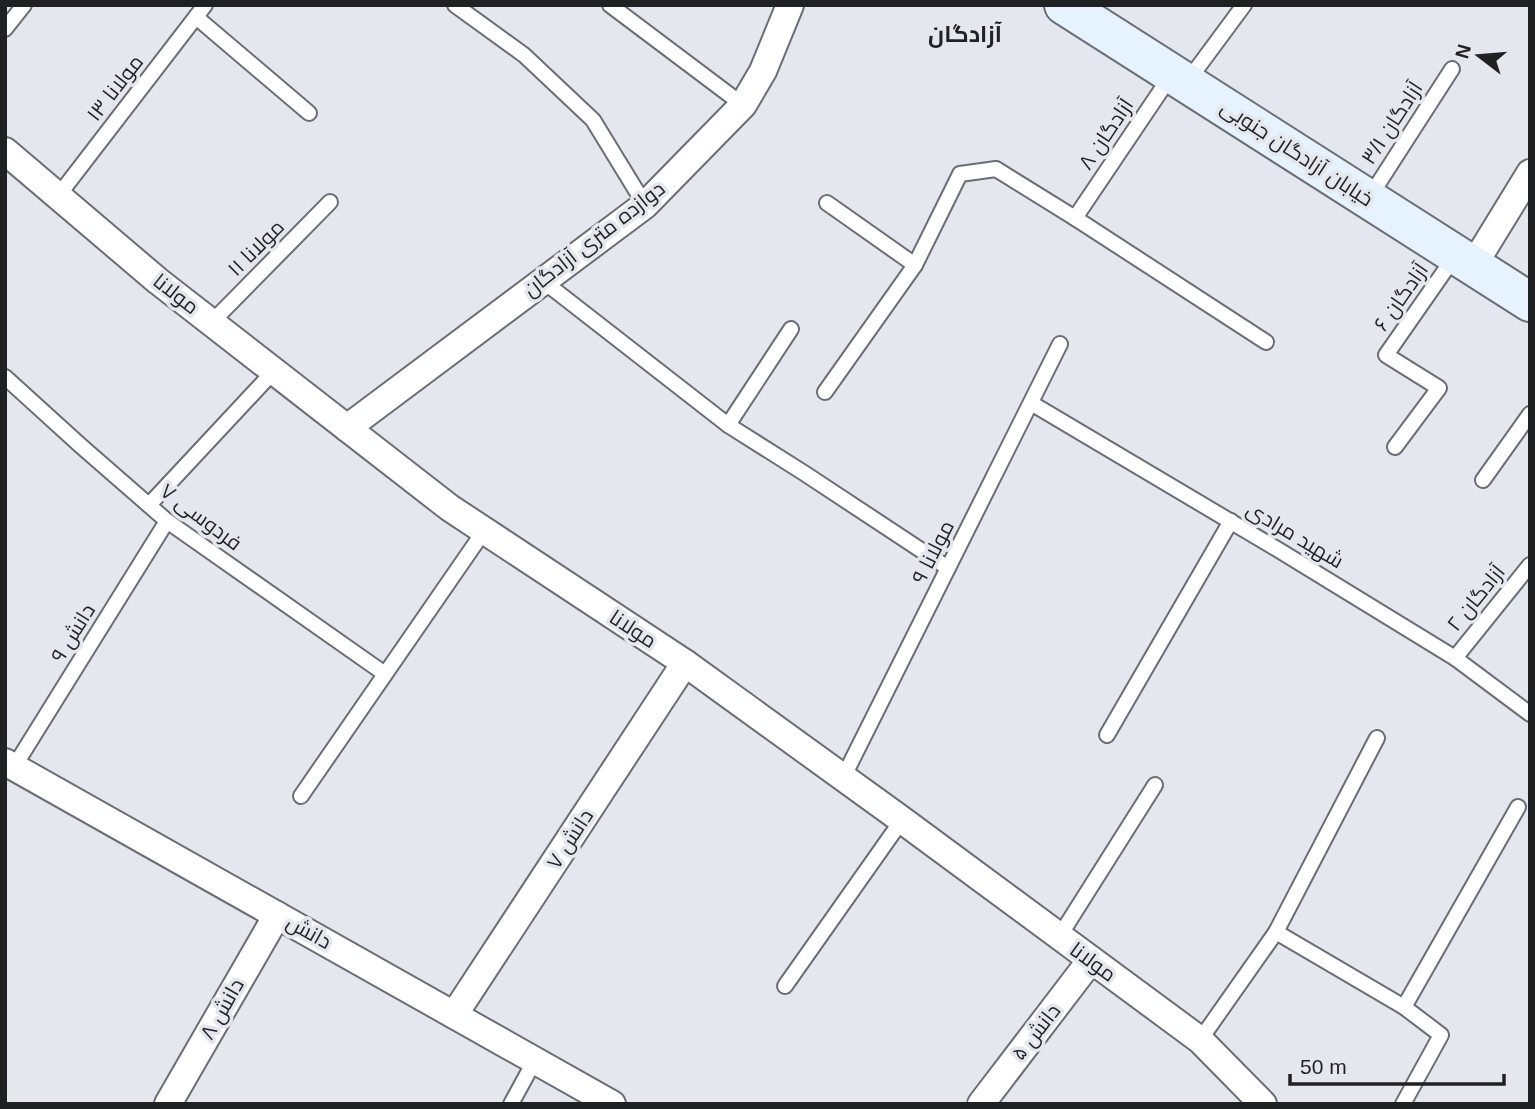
<svg xmlns="http://www.w3.org/2000/svg" width="1535" height="1109" font-family="Arial,Cairo,sans-serif">
<style>
.lines{fill:none;stroke-linecap:round;stroke-linejoin:round}
.lane-casing{stroke:#6a6e74;stroke-width:18}
.street-casing{stroke:#6a6e74;stroke-width:30}
.secondary-casing{stroke:#6a6e74;stroke-width:42}
.lane{stroke:#fff;stroke-width:14}
.street{stroke:#fff;stroke-width:26}
.secondary{stroke:#e6f2fd;stroke-width:38}
.labels{text-anchor:middle;stroke-width:7;stroke-linejoin:round;paint-order:stroke}
.street-label{font-size:21px;fill:#1f2123;stroke:#e4e8ee}
.neighbourhood-label{font-size:23px;font-weight:bold;fill:#1f2123;stroke:#e4e8ee}
</style>
<rect width="100%" height="100%" fill="#e4e8ee"/>
<g class="lines">
<g class="lane-casing">
<g id="lane">
<path d="M 455,5 L 524,55 L 593,120 L 645,205"/>
<path d="M 610,5 L 743,105"/>
<path d="M 196,17 L 309,113"/>
<path d="M 5,29 L 24,5"/>
<path d="M 1187,82 L 1244,5"/>
<path d="M 58,196 L 205,5"/>
<path d="M 1369,198 L 1452,69"/>
<path d="M 827,203 L 915,265"/>
<path d="M 1075,218 L 1172,74"/>
<path d="M 543,281 L 728,425"/>
<path d="M 212,322 L 330,202"/>
<path d="M 791,329 L 728,425 L 804,473 L 948,568"/>
<path d="M 5,377 L 81,446 L 167,521 L 385,674"/>
<path d="M 825,392 L 915,265 L 960,174 L 996,169 L 1075,218 L 1266,342"/>
<path d="M 1031,403 L 1277,549 L 1455,658 L 1530,714"/>
<path d="M 1395,447 L 1439,388 L 1386,355 L 1455,256"/>
<path d="M 1483,480 L 1530,414"/>
<path d="M 149,505 L 274,371"/>
<path d="M 1455,658 L 1530,565"/>
<path d="M 1107,735 L 1231,521"/>
<path d="M 14,767 L 167,521"/>
<path d="M 843,778 L 1060,344"/>
<path d="M 301,796 L 484,531"/>
<path d="M 1276,932 L 1377,738"/>
<path d="M 1059,937 L 1155,785"/>
<path d="M 785,986 L 902,820"/>
<path d="M 1404,1007 L 1518,807"/>
<path d="M 1200,1040 L 1276,932 L 1404,1007 L 1441,1035 L 1403,1104"/>
<path d="M 511,1104 L 535,1060"/>
</g>
</g>
<g class="street-casing">
<g id="street">
<path d="M 5,151 L 158,281 L 450,508 L 685,663 L 902,820 L 1200,1040 L 1263,1104"/>
<path d="M 1473,266 L 1530,173"/>
<path d="M 347,428 L 645,205 L 743,105 L 763,71 L 790,5"/>
<path d="M 5,762 L 612,1104"/>
<path d="M 454,1015 L 685,663"/>
<path d="M 168,1104 L 277,915"/>
<path d="M 981,1104 L 1091,960"/>
</g>
</g>
<g class="secondary-casing">
<path id="secondary" d="M 1064,5 L 1530,302"/>
</g>
<use href="#lane" class="lane"/>
<use href="#street" class="street"/>
<use href="#secondary" class="secondary"/>
</g>
<g class="labels">
<g class="street-label">
<text transform="translate(115 88) rotate(-52)" y="7">مولانا ۱۳</text>
<text transform="translate(1392 123) rotate(-57)" y="7">آزادگان ۳/۱</text>
<text transform="translate(1106 134) rotate(-56)" y="7">آزادگان ۸</text>
<text transform="translate(1297 153) rotate(33)" y="7">خیابان آزادگان جنوبی</text>
<text transform="translate(594 239) rotate(-38)" y="7">دوازده متری آزادگان</text>
<text transform="translate(256 248) rotate(-45)" y="7">مولانا ۱۱</text>
<text transform="translate(176 294) rotate(38)" y="7">مولانا</text>
<text transform="translate(1401 297) rotate(-55)" y="7">آزادگان ۶</text>
<text transform="translate(201 517) rotate(37)" y="7">فردوسی ۷</text>
<text transform="translate(1295 535) rotate(31)" y="7">شهید مرادی</text>
<text transform="translate(933 552) rotate(-63)" y="7">مولانا ۹</text>
<text transform="translate(1476 598) rotate(-51)" y="7">آزادگان ۲</text>
<text transform="translate(633 629) rotate(33)" y="7">مولانا</text>
<text transform="translate(73 633) rotate(-58)" y="7">دانش ۹</text>
<text transform="translate(570 839) rotate(-57)" y="7">دانش ۷</text>
<text transform="translate(309 932) rotate(29)" y="7">دانش</text>
<text transform="translate(1093 962) rotate(36)" y="7">مولانا</text>
<text transform="translate(222 1009) rotate(-60)" y="7">دانش ۸</text>
<text transform="translate(1036 1032) rotate(-52)" y="7">دانش ۵</text>
</g>
<g class="neighbourhood-label">
<text x="965" y="42">آزادگان</text>
</g>
</g>
<rect width="1535" height="1109" fill="none" stroke="#1f2123" stroke-width="14"/>
<g transform="translate(1479 56) rotate(286)" stroke="#e4e8ee" stroke-width="5" paint-order="stroke">
<path d="M0-5L12 26L0 18L-12 26Z" fill="#1f2123"/>
<text y="-10" font-size="19" font-weight="bold" text-anchor="middle" fill="#1f2123">N</text>
</g>
<path d="M1290 1074v10h214v-10" fill="none" stroke="#1f2123" stroke-width="3.5"/>
<text x="1300" y="1074" font-size="21" fill="#1f2123" stroke="#e4e8ee" stroke-width="5" paint-order="stroke">50 m</text>
</svg>
